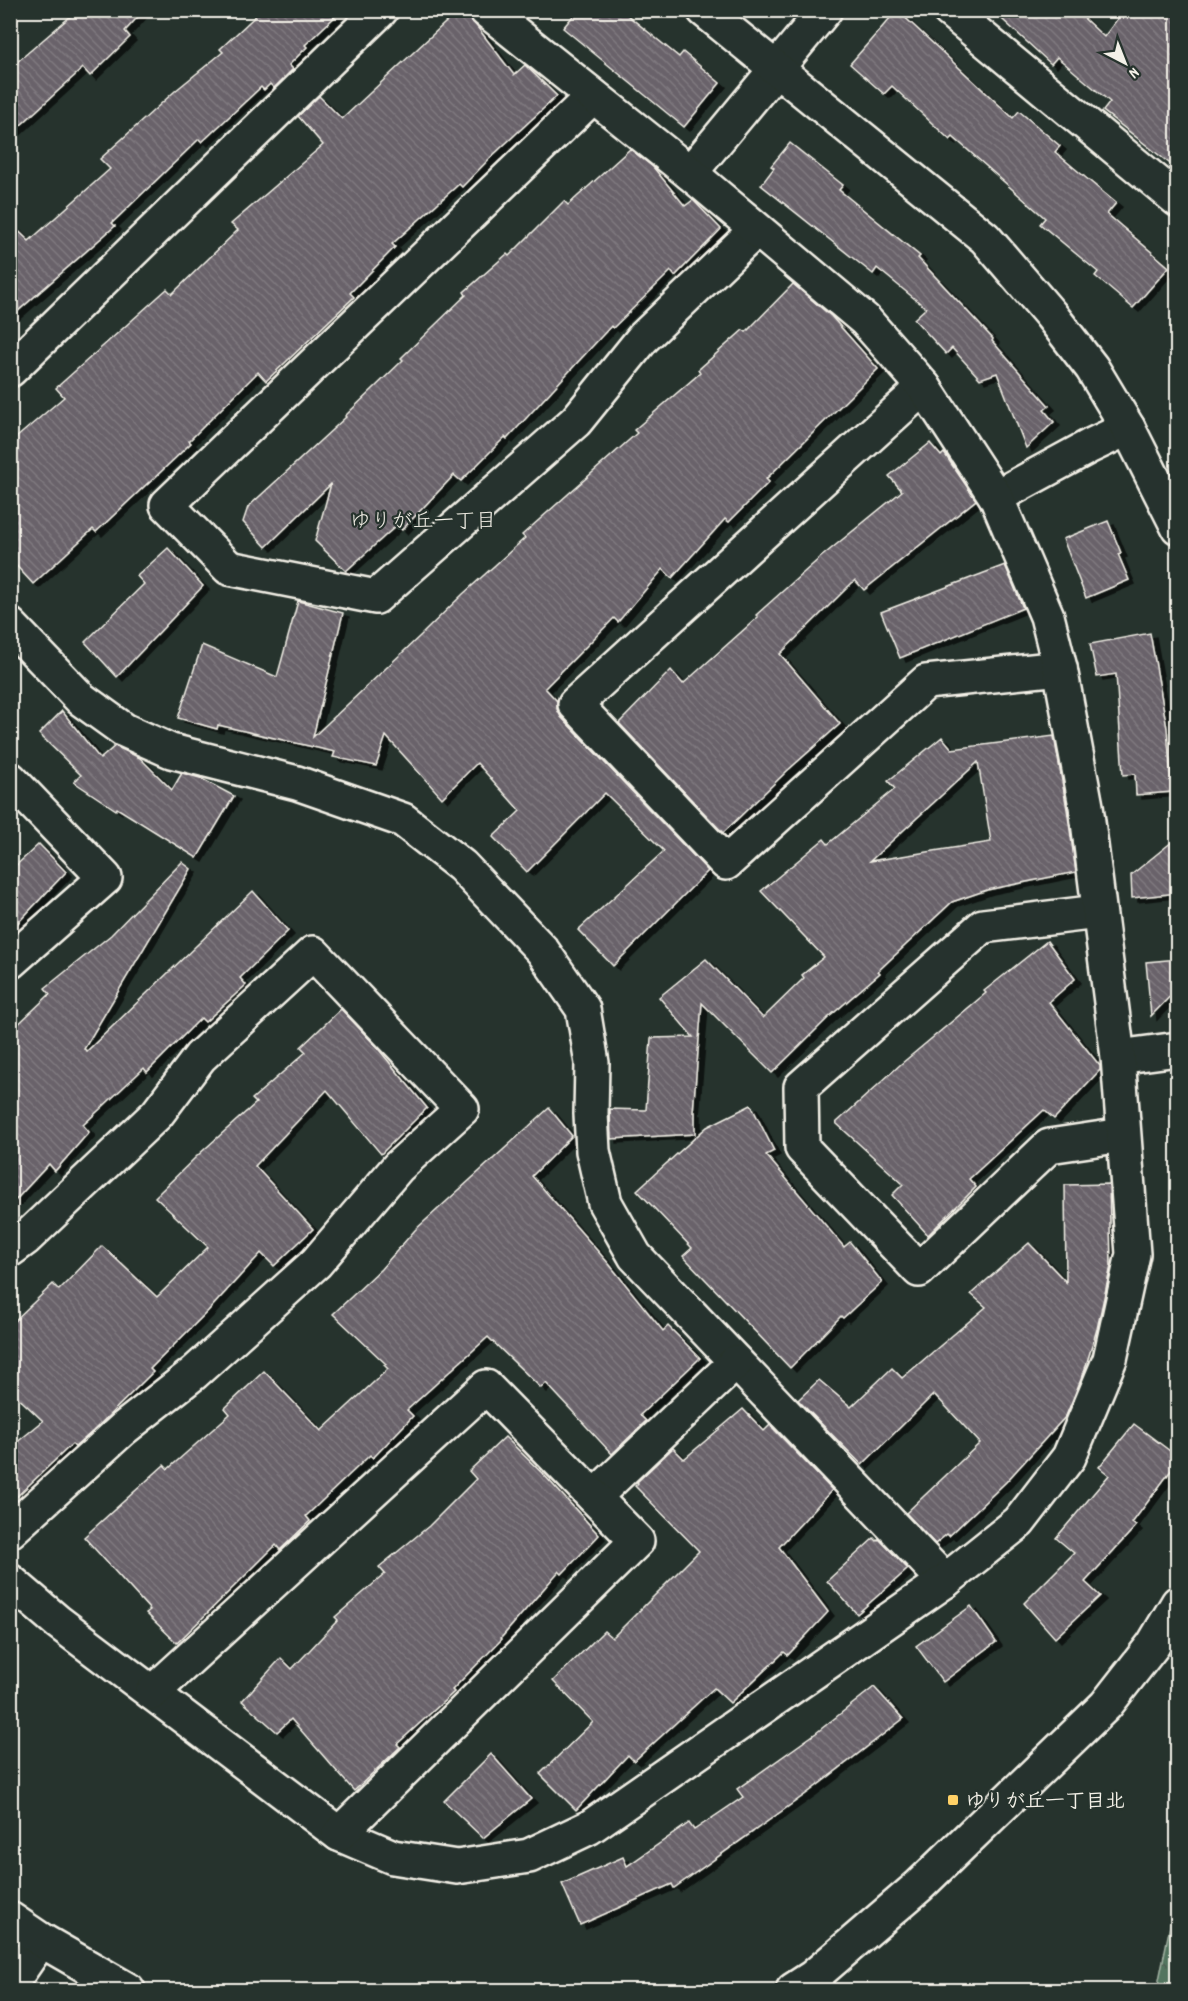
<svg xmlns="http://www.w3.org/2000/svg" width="1188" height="2001" font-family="Dekko,'Klee One',sans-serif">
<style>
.forest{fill:url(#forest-crowns);stroke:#a4b3a4;stroke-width:1.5}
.building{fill:url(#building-back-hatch);stroke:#f4f1e8;stroke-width:1.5;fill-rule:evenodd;filter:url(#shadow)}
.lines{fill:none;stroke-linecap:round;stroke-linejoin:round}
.minor-casing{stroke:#f4f1e8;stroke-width:38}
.tertiary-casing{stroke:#f4f1e8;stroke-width:38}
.minor{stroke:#26332d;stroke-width:33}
.tertiary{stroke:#26332d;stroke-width:33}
.poi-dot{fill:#ffd166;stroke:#26332d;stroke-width:2}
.labels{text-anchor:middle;stroke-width:4.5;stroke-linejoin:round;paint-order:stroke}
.poi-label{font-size:20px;font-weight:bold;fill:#f4f1e8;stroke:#26332d;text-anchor:start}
.neighbourhood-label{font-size:21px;fill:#f4f1e8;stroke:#26332d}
</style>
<defs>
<pattern id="forest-crowns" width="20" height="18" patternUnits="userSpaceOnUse" patternTransform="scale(1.5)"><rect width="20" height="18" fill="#53755f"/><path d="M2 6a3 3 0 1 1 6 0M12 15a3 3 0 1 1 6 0" fill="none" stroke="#4e5c51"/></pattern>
<pattern id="building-back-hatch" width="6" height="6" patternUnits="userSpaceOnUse" patternTransform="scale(1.5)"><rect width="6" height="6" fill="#69626a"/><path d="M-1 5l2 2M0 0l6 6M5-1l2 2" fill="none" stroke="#7f797f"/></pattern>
<filter id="shadow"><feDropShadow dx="6" dy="4" stdDeviation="0" flood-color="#0009"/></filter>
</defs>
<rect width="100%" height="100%" fill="#26332d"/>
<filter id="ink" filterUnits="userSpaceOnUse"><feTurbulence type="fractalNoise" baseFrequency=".0167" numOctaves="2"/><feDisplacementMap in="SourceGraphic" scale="12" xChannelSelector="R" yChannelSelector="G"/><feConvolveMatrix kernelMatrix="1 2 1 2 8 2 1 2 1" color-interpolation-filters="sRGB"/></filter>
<g filter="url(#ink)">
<path class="forest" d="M 1177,1891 L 1177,1990 L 1157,1990 Z"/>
<g class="building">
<path d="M 78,10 L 144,10 L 125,31 L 130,37 L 90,76 L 83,68 L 10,135 L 10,68 Z"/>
<path d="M 262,10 L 342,10 L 305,45 L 307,47 L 289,65 L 293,69 L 274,88 L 270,84 L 264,90 L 261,87 L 202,142 L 199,139 L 112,223 L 115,226 L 10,318 L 10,223 L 29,241 L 110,169 L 100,159 L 175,91 L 223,52 L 220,49 Z"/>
<path d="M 459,10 L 464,10 L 514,75 L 525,65 L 557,96 L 492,156 L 462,187 L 459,184 L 392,244 L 395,247 L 350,293 L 354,297 L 266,381 L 258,372 L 189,441 L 191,443 L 148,484 L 148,483 L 96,532 L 93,529 L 33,584 L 10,559 L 10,443 L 64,397 L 56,388 L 167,289 L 172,294 L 238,230 L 231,224 L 323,145 L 298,116 L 319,96 L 342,119 Z"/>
<path d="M 578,10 L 621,10 L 679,57 L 683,52 L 720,83 L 684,127 L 563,28 Z"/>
<path d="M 897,10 L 1013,118 L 1019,111 L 1060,146 L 1055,152 L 1116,203 L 1107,214 L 1169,267 L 1133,308 L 1095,276 L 1098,272 L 1040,224 L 1045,218 L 953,137 L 950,140 L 892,86 L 884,94 L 850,64 Z"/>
<path d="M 992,10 L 1075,10 L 1104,37 L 1124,10 L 1178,10 L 1178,170 L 1103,111 L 1110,102 L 1057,57 L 1051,64 Z"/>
<path d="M 790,143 L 843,185 L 839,190 L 920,256 L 918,258 L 993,339 L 992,341 L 1049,406 L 1044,410 L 1054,422 L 1026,448 L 997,373 L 980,379 L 952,348 L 946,354 L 914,319 L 926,308 L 877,268 L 873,274 L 761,185 L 774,168 L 771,166 Z"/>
<path d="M 630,149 L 653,167 L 685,206 L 693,200 L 721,229 L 675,276 L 671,271 L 613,328 L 611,326 L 507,439 L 505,437 L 461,481 L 454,475 L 402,530 L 397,525 L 346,571 L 315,541 L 331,484 L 266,547 L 243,522 L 248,507 L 346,417 L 345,416 L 403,360 L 401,358 L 466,295 L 464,292 L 507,254 L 509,256 L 564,201 L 568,205 Z"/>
<path d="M 793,284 L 831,316 L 878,369 L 766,479 L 769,482 L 729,522 L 725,519 L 672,578 L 663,569 L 618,622 L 614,618 L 545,688 L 557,701 L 557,709 L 561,717 L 708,871 L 613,966 L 578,930 L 664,851 L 605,793 L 527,872 L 493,837 L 520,811 L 477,763 L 442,798 L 386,736 L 376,766 L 333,757 L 335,752 L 218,725 L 217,729 L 178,718 L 202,645 L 277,677 L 298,601 L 343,613 L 313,737 L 420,636 L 463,594 L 525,538 L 522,535 L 637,433 L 634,430 L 700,373 L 698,370 L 743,330 L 746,332 Z"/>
<path d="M 930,443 L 941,456 L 944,453 L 976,500 L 864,590 L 855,580 L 780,654 L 840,724 L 787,771 L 723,833 L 619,723 L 671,670 L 683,684 L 758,617 L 756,615 L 821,557 L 902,491 L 889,476 Z"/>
<path d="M 1108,521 L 1121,553 L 1118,554 L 1129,580 L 1086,598 L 1063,539 Z"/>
<path d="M 168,548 L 203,586 L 117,677 L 85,642 L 144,584 L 137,576 Z"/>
<path d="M 1005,565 L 1023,608 L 900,658 L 881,612 Z"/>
<path d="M 1150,633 L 1167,728 L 1172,792 L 1136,795 L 1135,774 L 1123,775 L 1116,674 L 1097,677 L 1090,644 Z"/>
<path d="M 62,711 L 100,759 L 115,746 L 140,758 L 172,790 L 182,773 L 200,778 L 234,796 L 197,858 L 117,808 L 116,810 L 74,782 L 81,775 L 39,734 Z"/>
<path d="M 1054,736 L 1067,809 L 1076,872 L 987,890 L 952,902 L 878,971 L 880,973 L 829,1017 L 772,1073 L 702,1003 L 693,1112 L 695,1112 L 695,1134 L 611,1139 L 610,1109 L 646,1110 L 651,1038 L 693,1037 L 659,997 L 706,959 L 763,1018 L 804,978 L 802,975 L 824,957 L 761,891 L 824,839 L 828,844 L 895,789 L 888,781 L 942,737 L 952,749 ZM 978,762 L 991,842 L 870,861 Z"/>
<path d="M 1178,837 L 1178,893 L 1132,898 L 1131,875 Z"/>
<path d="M 39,844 L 66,872 L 10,931 L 10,871 Z"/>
<path d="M 182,862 L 191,869 L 84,1049 L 87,1051 L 253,891 L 288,931 L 240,978 L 246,985 L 205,1022 L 201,1018 L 147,1072 L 144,1068 L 83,1125 L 89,1132 L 55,1171 L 49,1164 L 10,1206 L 10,1032 L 50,994 L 45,988 L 111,935 Z"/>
<path d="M 1047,941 L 1075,979 L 1049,1002 L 1100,1066 L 1100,1070 L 1054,1119 L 1044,1110 L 969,1179 L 976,1187 L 928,1235 L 892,1195 L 903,1184 L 836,1123 L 901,1064 L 986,993 L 984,991 Z"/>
<path d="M 1178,959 L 1178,988 L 1151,1016 L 1146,962 Z"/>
<path d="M 341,1009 L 375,1045 L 427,1108 L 381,1154 L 327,1090 L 255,1166 L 313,1229 L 274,1266 L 261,1253 L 208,1311 L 150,1369 L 153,1372 L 93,1431 L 75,1447 L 72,1444 L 10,1503 L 10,1448 L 43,1421 L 10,1390 L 10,1325 L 53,1284 L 59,1290 L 102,1246 L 157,1297 L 208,1247 L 155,1197 L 197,1156 L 256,1103 L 252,1099 L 306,1052 L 301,1047 Z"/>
<path d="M 751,1105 L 774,1151 L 766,1155 L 844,1247 L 850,1242 L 882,1282 L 843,1318 L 841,1316 L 790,1368 L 683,1256 L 692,1248 L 637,1190 L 707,1127 Z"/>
<path d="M 549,1108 L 572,1136 L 532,1176 L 609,1264 L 663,1331 L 668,1326 L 700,1358 L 640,1415 L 646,1421 L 612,1454 L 546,1383 L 541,1388 L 488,1337 L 407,1410 L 413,1416 L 373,1458 L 370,1455 L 306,1516 L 310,1521 L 280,1550 L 276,1545 L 177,1643 L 146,1613 L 150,1610 L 84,1537 L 164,1465 L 168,1469 L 230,1414 L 225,1408 L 264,1371 L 321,1431 L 388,1369 L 384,1365 L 386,1364 L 333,1314 L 381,1269 L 415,1230 Z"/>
<path d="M 1109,1184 L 1111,1266 L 1097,1329 L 1084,1372 L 1066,1416 L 1006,1482 L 949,1536 L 947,1534 L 935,1544 L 906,1513 L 980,1443 L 934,1394 L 862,1465 L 798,1400 L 819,1380 L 851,1407 L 892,1368 L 902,1378 L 986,1307 L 971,1294 L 1029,1243 L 1066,1282 L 1065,1185 Z"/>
<path d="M 743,1409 L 764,1431 L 770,1425 L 832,1490 L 779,1547 L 828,1612 L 788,1655 L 784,1652 L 730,1703 L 714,1688 L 634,1761 L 628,1755 L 576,1810 L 540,1774 L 593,1722 L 553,1681 L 604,1631 L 612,1638 L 699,1551 L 635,1486 L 638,1483 L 637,1482 L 673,1448 L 684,1459 Z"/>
<path d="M 1134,1424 L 1178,1457 L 1178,1461 L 1132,1523 L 1136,1526 L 1085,1582 L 1100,1596 L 1055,1638 L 1024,1603 L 1074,1553 L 1056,1538 L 1109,1475 L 1099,1467 Z"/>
<path d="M 505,1437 L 544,1475 L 599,1535 L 562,1574 L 559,1571 L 501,1638 L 502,1639 L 452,1690 L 454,1692 L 397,1744 L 400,1747 L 354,1791 L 291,1719 L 277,1732 L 242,1701 L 281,1658 L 292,1669 L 338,1620 L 335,1617 L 385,1574 L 379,1567 L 429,1526 L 476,1479 L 469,1471 Z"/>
<path d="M 874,1538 L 877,1541 L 879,1539 L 908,1569 L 857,1614 L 827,1581 Z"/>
<path d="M 971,1606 L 996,1642 L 943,1682 L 916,1646 Z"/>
<path d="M 874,1687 L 903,1719 L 810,1791 L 674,1888 L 672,1884 L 580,1925 L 562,1884 L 623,1857 L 627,1866 L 689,1823 L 694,1830 L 743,1797 L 737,1789 L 816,1733 Z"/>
<path d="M 491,1754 L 531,1799 L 483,1838 L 444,1801 Z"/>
</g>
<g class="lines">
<g class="minor-casing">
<g id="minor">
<path d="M 949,10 L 1178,200"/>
<path d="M 593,96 L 167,505 L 229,568 L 376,597 L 576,421 L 643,338 L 756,230"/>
<path d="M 690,173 L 825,10"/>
<path d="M 10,370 L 381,10"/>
<path d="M 924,387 L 575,704 L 726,863 L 926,682 L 1060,668"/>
<path d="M 996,497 L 1090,446 L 1128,428"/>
<path d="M 10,625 L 81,699 L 124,730 L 171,751 L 297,783 L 403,820 L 462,866 L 542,950 L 583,1009 L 592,1063 L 591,1114 L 593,1151 L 605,1203 L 635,1256 L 945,1581"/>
<path d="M 10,779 L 105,878 L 10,962"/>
<path d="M 1098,912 L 983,926 L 801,1087 L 802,1148 L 919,1270 L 1049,1146 L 1123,1135"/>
<path d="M 1118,1057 L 1178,1049"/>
<path d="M 10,1250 L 25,1239 L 157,1114 L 200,1057 L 313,953 L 462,1109 L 398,1167 L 316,1263 L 194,1373 L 124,1428 L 10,1531"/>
<path d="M 594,1497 L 736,1362"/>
<path d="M 10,1581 L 58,1622 L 339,1834 L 393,1857 L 457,1867 L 529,1856 L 590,1827 L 945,1581 L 1019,1522 L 1069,1457 L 1110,1359 L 1133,1254 L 1118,1057 L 1086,806 L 1060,668 L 1047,616 L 996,497 L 924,387 L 865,320 L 690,173 L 486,10"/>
<path d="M 152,1693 L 486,1387 L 637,1541 L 339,1834"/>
<path d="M 10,1985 L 41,1940"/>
</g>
</g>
<g class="tertiary-casing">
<g id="tertiary">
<path d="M 704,10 L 985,238 L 1051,315 L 1092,368 L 1128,428 L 1178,527"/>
<path d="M 10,1919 L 41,1940 L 128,1990"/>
<path d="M 793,1990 L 813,1977 L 919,1886 L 1106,1705 L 1153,1645 L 1178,1603"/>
</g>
</g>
<use href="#minor" class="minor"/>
<use href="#tertiary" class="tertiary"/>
</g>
</g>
<rect class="poi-dot" x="947" y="1794" width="12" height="12" rx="3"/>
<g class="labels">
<g class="poi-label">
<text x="965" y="1807">ゆりが丘一丁目北</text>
</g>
<g class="neighbourhood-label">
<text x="423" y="527">ゆりが丘一丁目</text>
</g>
</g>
<rect width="1188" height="2001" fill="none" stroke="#26332d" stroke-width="36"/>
<rect x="18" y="18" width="1152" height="1965" fill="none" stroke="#f4f1e8" stroke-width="2" filter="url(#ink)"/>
<g transform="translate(1125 63) rotate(138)" stroke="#26332d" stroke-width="4.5" paint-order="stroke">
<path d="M0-4.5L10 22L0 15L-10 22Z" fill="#f4f1e8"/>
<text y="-9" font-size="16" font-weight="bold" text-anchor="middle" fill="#f4f1e8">N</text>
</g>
</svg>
